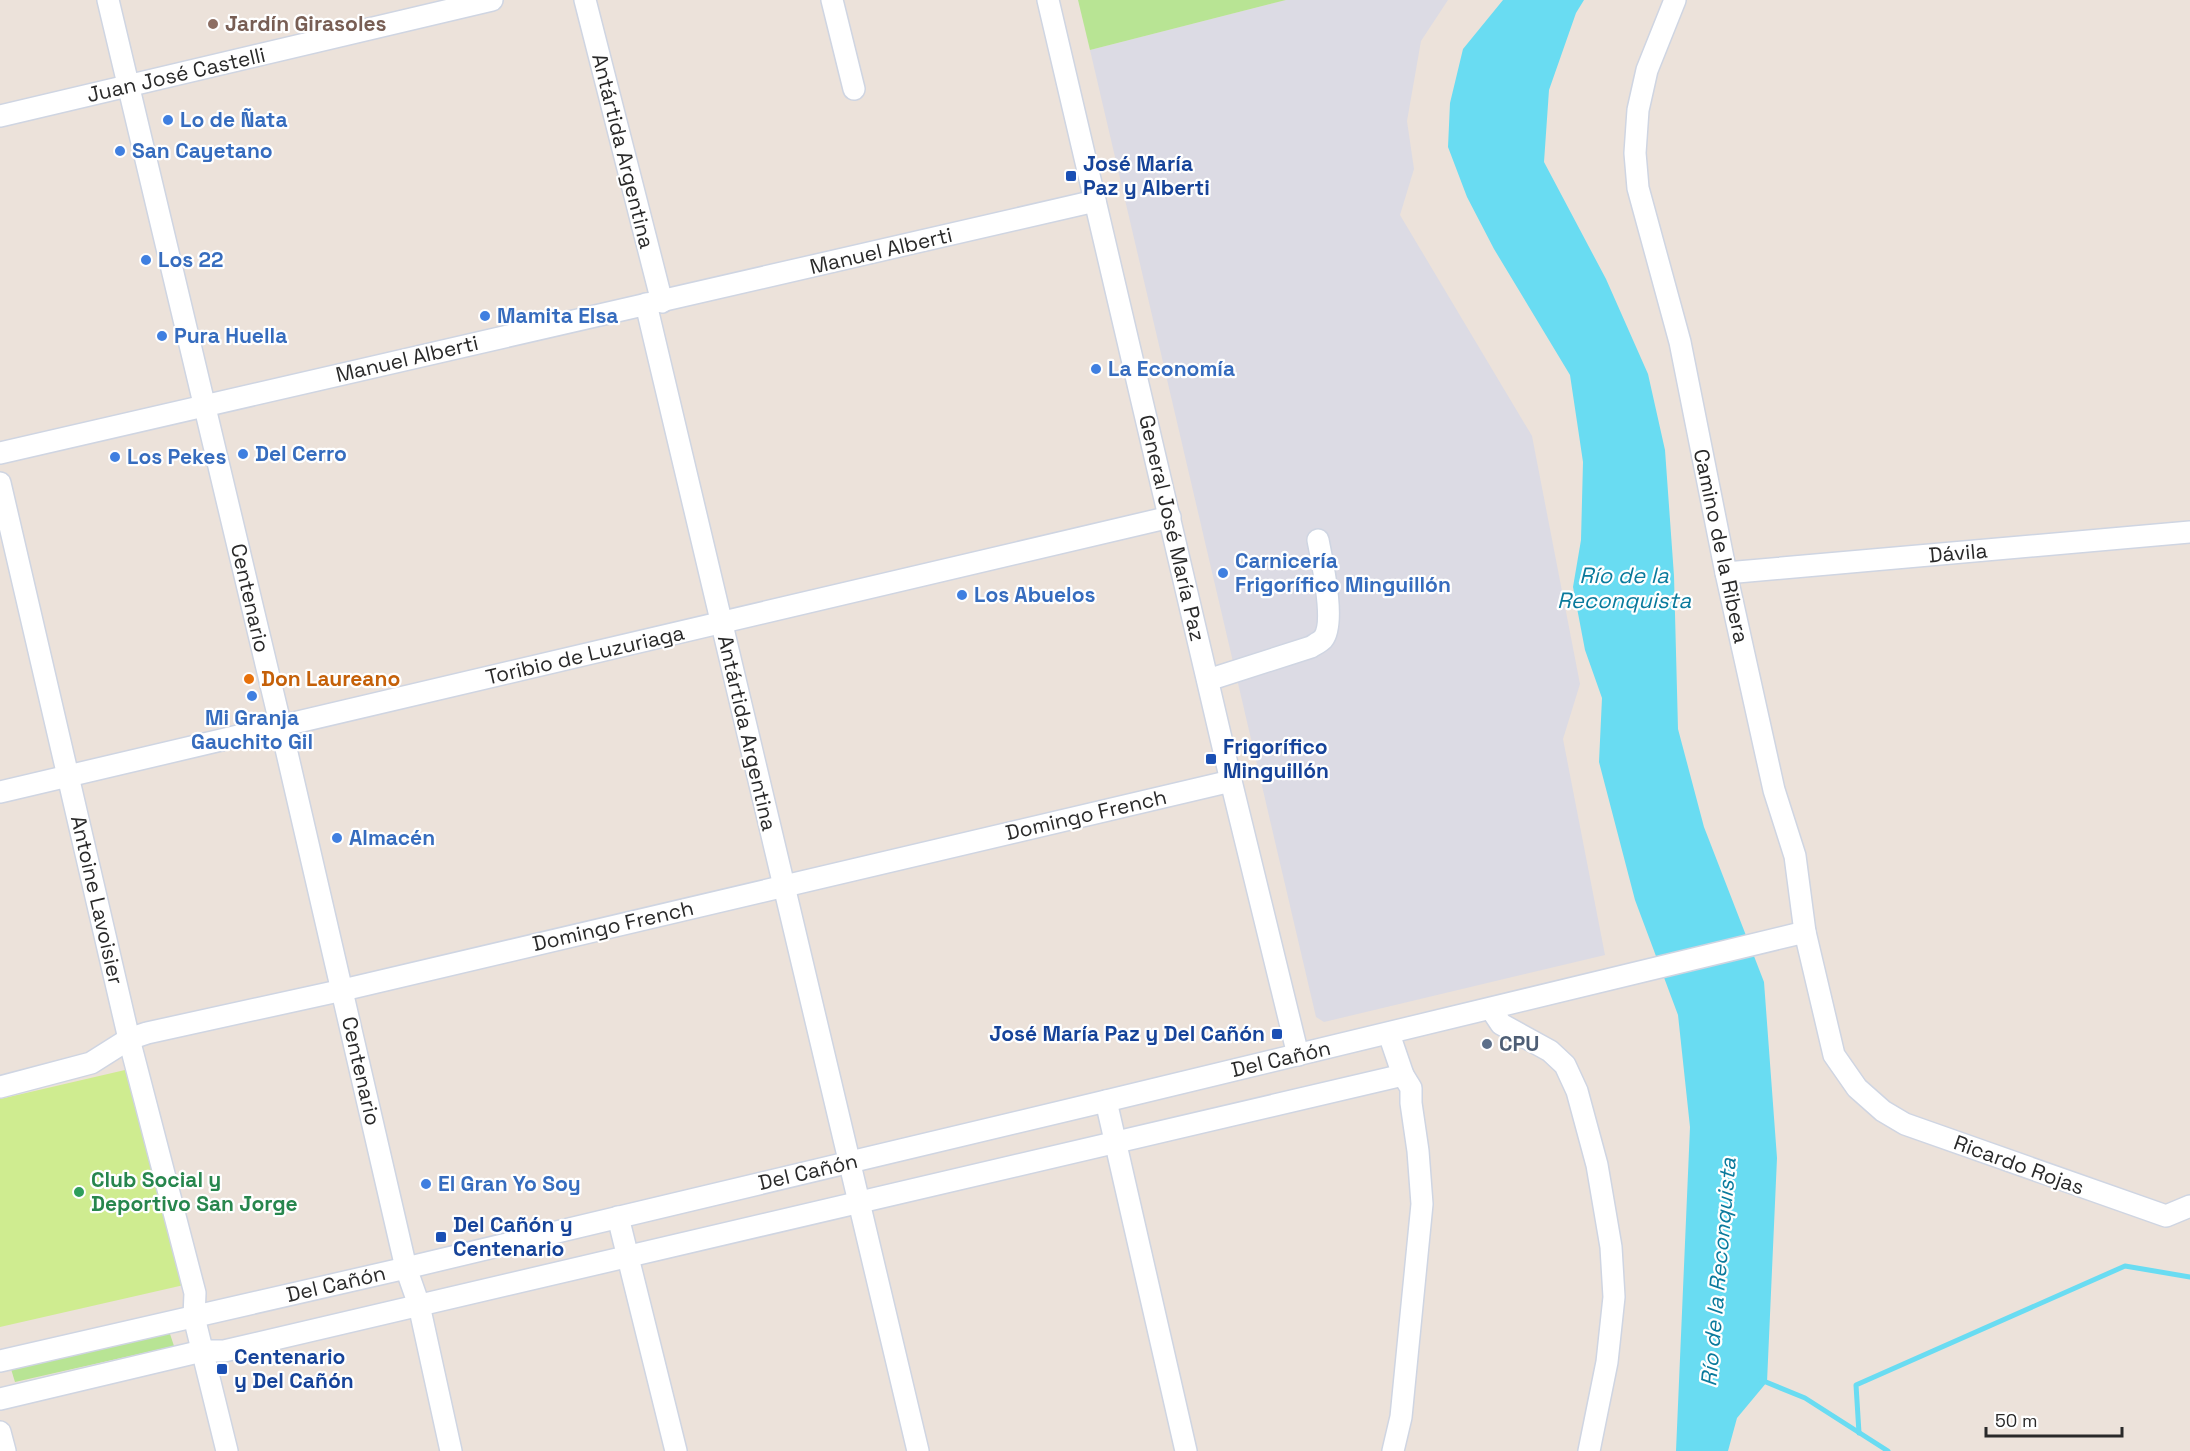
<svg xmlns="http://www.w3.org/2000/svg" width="2190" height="1451" font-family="'Space Grotesk',sans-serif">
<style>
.industrial{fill:#dcdbe4}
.green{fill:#b8e494}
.pitch{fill:#cfec90}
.water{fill:#69dcf2}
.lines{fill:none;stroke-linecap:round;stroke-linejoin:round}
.stream{stroke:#69dcf2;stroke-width:5}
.minor-casing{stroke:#cfd5e2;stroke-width:24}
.minor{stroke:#fff;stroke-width:21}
.education-dot{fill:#8d6e63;stroke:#fff;stroke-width:2}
.shop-dot{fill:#3f7fe0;stroke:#fff;stroke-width:2}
.transit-dot{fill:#1a4fb4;stroke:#fff;stroke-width:2}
.food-dot{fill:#e8710a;stroke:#fff;stroke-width:2}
.service-dot{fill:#5c6f8a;stroke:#fff;stroke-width:2}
.leisure-dot{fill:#2e9e5b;stroke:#fff;stroke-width:2}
.labels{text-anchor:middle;stroke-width:4.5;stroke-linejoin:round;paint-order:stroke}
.education-label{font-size:21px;font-weight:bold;fill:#785e54;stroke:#fff;text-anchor:start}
.street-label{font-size:21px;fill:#292929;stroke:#fff}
.shop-label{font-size:21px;font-weight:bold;fill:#366cbe;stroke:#fff;text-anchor:start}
.transit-label{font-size:21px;font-weight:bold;fill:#164399;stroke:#fff;text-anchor:start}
.food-label{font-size:21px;font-weight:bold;fill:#c56008;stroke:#fff;text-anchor:start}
.service-label{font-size:21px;font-weight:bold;fill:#4e5e75;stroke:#fff;text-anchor:start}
.leisure-label{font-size:21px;font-weight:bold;fill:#27864d;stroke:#fff;text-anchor:start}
.water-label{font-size:22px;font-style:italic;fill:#0a7a9c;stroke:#fff}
</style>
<rect width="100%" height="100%" fill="#ece2da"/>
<path class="industrial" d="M 1286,0 L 1448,0 L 1421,41 L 1407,121 L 1414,169 L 1400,215 L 1532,436 L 1580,684 L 1563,739 L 1605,955 L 1324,1022 L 1316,1017 L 1090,50 Z"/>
<g class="green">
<path d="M 1078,0 L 1286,0 L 1090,50 Z"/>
<path d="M 169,1331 L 174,1346 L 15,1382 L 11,1369 Z"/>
</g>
<path class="pitch" d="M 125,1070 L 184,1285 L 0,1327 L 0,1099 Z"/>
<path class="water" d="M 1503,0 L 1584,0 L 1576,13 L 1549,90 L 1544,162 L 1606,279 L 1648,374 L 1665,450 L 1674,576 L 1678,729 L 1704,827 L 1764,982 L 1777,1158 L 1767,1382 L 1737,1418 L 1728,1451 L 1676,1451 L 1690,1127 L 1678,1015 L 1635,900 L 1599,762 L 1602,698 L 1585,650 L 1573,587 L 1581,540 L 1583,462 L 1570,375 L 1494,249 L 1467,197 L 1448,147 L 1450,103 L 1463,49 Z"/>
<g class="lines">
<g class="stream">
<path d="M 1761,1380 L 1805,1398 L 1888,1451"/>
<path d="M 1859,1433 L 1856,1385 L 2125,1266 L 2190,1277"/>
</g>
<g class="minor-casing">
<g id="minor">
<path d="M 108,0 L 281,727 L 406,1268 L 419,1305 L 451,1451"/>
<path d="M 585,0 L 662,302"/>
<path d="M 832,0 L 854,89"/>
<path d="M 1048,0 L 1231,781 L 1298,1055"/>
<path d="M 1675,0 L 1647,70 L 1638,110 L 1635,153 L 1638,188 L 1680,342 L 1726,573 L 1774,790 L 1795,856 L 1805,932 L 1834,1055 L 1857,1088 L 1883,1111 L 1905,1124 L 2166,1216 L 2190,1206"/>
<path d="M 0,116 L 492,0"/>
<path d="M 646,304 L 918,1451"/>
<path d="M 0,453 L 1095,201"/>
<path d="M 0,483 L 129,1039 L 195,1293 L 194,1317 L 227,1451"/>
<path d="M 1726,573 L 2190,532"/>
<path d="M 1208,680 L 1311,647 C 1314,645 1320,642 1323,639 C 1336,623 1322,561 1318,540"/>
<path d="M 0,792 L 1170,517"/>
<path d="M 1491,1009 L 1501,1024 L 1550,1051 L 1565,1065 L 1577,1091 L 1597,1165 L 1611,1247 L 1614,1297 L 1607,1362 L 1589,1451"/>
<path d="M 1389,1034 L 1403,1075 L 1411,1088 L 1411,1103 L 1418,1151 L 1422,1204 L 1401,1417 L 1393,1451"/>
<path d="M 0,1087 L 91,1063 L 129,1039 L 147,1033 L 343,990 L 1231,781"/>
<path d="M 1106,1101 L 1186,1451"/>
<path d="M 618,1217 L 676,1451"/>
<path d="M 0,1361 L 406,1268 L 1106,1101 L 1805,932"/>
<path d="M 0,1399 L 202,1351 L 224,1351 L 1403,1075"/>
<path d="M 0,1432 L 5,1451"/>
</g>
</g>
<use href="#minor" class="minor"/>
</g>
<circle class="education-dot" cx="213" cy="24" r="6"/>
<g class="shop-dot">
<circle cx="168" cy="120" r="6"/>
<circle cx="120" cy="151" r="6"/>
<circle cx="146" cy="260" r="6"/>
<circle cx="485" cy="316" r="6"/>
<circle cx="162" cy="336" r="6"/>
<circle cx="1096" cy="369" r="6"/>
<circle cx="243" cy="454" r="6"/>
<circle cx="115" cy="457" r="6"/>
<circle cx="1223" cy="573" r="6"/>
<circle cx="962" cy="595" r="6"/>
<circle cx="252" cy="696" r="6"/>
<circle cx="337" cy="838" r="6"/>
<circle cx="426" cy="1184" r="6"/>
</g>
<g class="transit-dot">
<rect x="1065" y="170" width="12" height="12" rx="3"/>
<rect x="1205" y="753" width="12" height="12" rx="3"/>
<rect x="1271" y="1028" width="12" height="12" rx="3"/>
<rect x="435" y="1231" width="12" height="12" rx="3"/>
<rect x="216" y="1363" width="12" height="12" rx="3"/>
</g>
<circle class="food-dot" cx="249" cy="679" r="6"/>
<circle class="service-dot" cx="1487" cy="1044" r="6"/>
<circle class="leisure-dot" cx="79" cy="1192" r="6"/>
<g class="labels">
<g class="education-label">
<text x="225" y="31">Jardín Girasoles</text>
</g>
<g class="street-label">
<text transform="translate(176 75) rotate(-13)" y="7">Juan José Castelli</text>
<text transform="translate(623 151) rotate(76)" y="7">Antártida Argentina</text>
<text transform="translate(881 251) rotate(-13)" y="7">Manuel Alberti</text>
<text transform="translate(407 359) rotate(-13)" y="7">Manuel Alberti</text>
<text transform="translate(1172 528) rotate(77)" y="7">General José María Paz</text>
<text transform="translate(1721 546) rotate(78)" y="7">Camino de la Ribera</text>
<text transform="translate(1958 553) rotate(-5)" y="7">Dávila</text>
<text transform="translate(250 598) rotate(77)" y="7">Centenario</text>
<text transform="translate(585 655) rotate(-13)" y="7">Toribio de Luzuriaga</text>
<text transform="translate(747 733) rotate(77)" y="7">Antártida Argentina</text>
<text transform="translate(1086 815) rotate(-13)" y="7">Domingo French</text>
<text transform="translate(97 900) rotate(77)" y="7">Antoine Lavoisier</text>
<text transform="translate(613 926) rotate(-13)" y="7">Domingo French</text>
<text transform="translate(1281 1059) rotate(-13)" y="7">Del Cañón</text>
<text transform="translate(361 1071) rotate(77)" y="7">Centenario</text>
<text transform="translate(2019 1165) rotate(20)" y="7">Ricardo Rojas</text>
<text transform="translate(808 1172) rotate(-13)" y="7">Del Cañón</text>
<text transform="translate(336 1284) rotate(-13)" y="7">Del Cañón</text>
</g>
<g class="shop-label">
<text x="180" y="127">Lo de Ñata</text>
<text x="132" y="158">San Cayetano</text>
<text x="158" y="267">Los 22</text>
<text x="497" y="323">Mamita Elsa</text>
<text x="174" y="343">Pura Huella</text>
<text x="1108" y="376">La Economía</text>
<text x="255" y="461">Del Cerro</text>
<text x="127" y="464">Los Pekes</text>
<text x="1235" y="568">Carnicería<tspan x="1235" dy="24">Frigorífico Minguillón</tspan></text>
<text x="974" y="602">Los Abuelos</text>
<text x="252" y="725" text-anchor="middle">Mi Granja<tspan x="252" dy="24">Gauchito Gil</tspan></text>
<text x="349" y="845">Almacén</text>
<text x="438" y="1191">El Gran Yo Soy</text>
</g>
<g class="transit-label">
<text x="1083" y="171">José María<tspan x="1083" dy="24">Paz y Alberti</tspan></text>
<text x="1223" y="754">Frigorífico<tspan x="1223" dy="24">Minguillón</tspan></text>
<text x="1265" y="1041" text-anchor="end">José María Paz y Del Cañón</text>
<text x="453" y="1232">Del Cañón y<tspan x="453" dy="24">Centenario</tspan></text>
<text x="234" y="1364">Centenario<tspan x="234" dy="24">y Del Cañón</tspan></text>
</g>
<g class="food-label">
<text x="261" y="686">Don Laureano</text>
</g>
<g class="service-label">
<text x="1499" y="1051">CPU</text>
</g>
<g class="leisure-label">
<text x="91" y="1187">Club Social y<tspan x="91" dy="24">Deportivo San Jorge</tspan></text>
</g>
<g class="water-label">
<text x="1624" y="583">Río de la<tspan x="1624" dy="25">Reconquista</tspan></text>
<text transform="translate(1718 1272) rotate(-85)" y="8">Río de la Reconquista</text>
</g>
</g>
<path d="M1986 1427v9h136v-9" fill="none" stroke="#292929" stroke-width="3"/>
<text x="1995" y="1427" font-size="18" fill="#292929" stroke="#ffffff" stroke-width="4.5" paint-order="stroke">50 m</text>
</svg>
